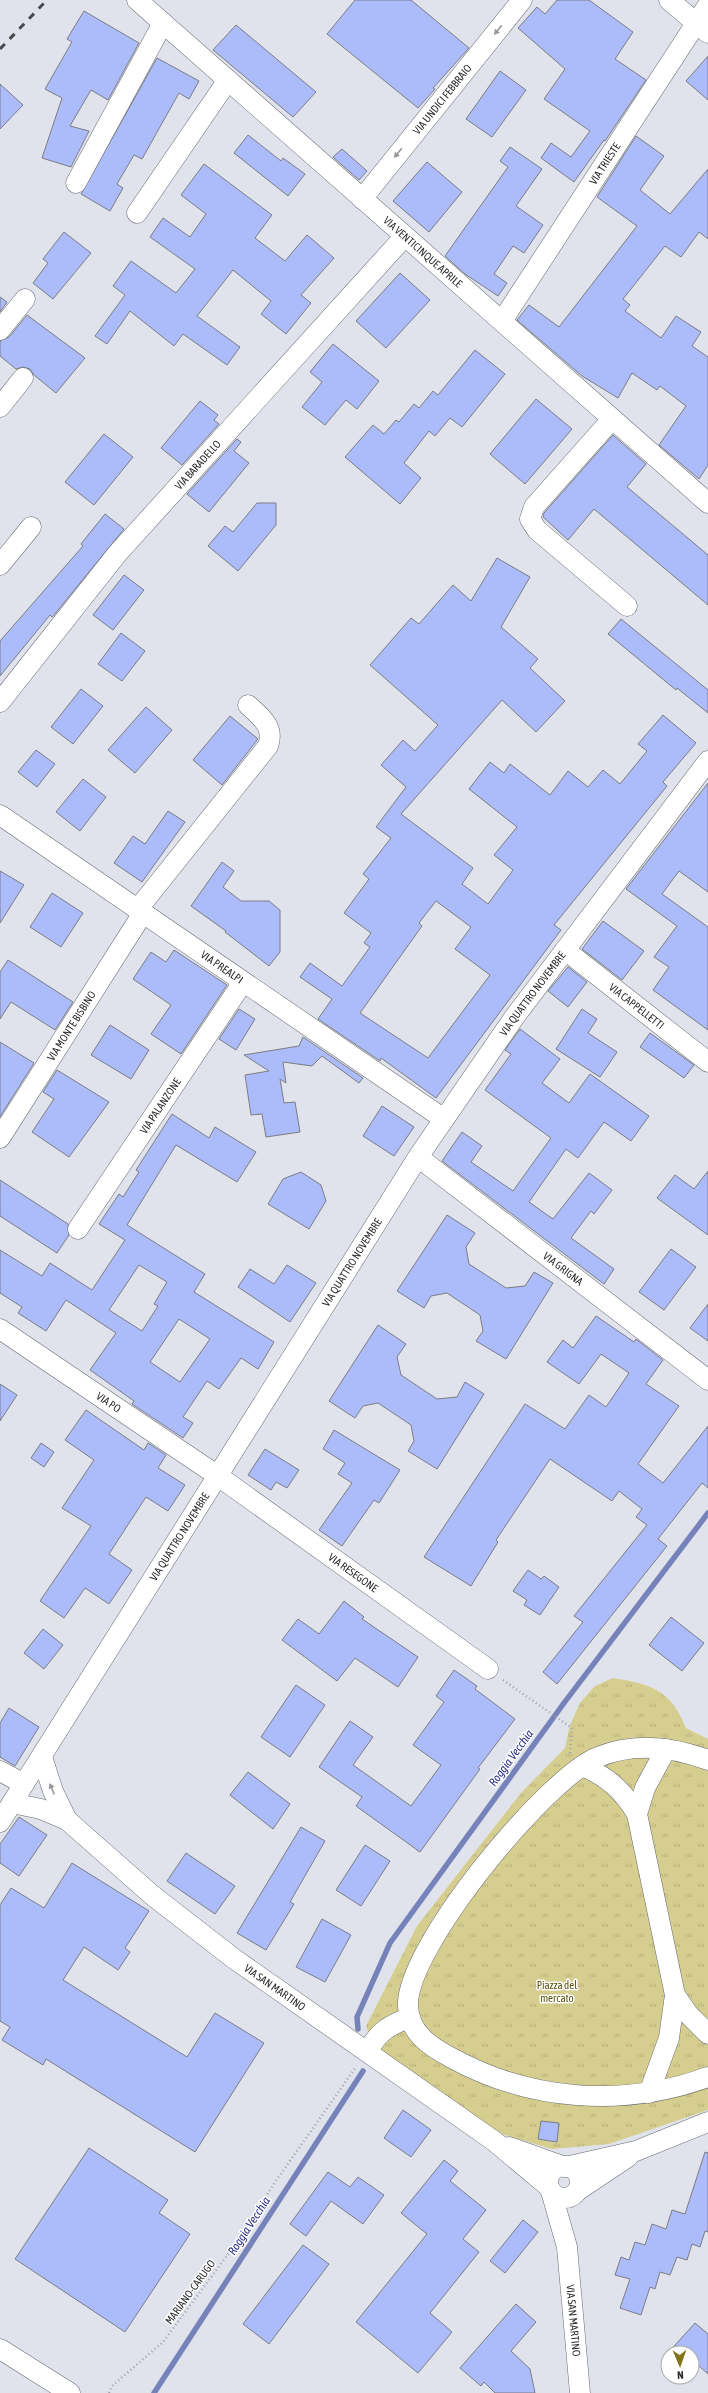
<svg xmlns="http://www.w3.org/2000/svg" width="708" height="2393" font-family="'Asap Condensed',sans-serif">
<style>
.park{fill:url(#park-tufts)}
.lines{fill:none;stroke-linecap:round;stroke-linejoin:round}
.stream{stroke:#7683ba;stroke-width:5.5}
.building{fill:#acbcfb;stroke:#7b7d85;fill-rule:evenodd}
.minor-casing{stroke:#686b72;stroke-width:21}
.path{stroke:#a1a3a9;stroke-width:2.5;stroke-dasharray:1 3;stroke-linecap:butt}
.minor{stroke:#fff;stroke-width:20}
.rail{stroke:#47494c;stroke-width:3;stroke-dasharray:7 7;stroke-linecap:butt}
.oneway{fill:#969698}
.labels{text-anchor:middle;stroke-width:3;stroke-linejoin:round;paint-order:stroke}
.street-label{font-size:11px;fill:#2d2e31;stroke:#fff}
.park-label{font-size:11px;fill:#5e550f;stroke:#fff}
.water-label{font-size:12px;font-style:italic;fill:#2a3188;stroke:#fff}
</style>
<defs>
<pattern id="park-tufts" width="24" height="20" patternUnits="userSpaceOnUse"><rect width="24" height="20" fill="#d6ce8f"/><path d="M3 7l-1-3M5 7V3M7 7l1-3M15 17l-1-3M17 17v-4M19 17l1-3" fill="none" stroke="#b8b17c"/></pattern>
</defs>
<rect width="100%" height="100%" fill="#e0e3eb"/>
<path class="park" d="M 613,1678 C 651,1684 671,1690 686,1728 L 708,1739 L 708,2110 L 609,2144 L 552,2149 L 498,2133 L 374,2048 L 366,2026 L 417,1926 L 521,1793 L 565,1748 L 570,1725 L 580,1703 L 595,1686 Z"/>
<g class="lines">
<g class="stream">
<path d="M 358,2029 L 357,2017 L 390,1943 L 564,1703 L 708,1513"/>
<path d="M 154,2393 L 363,2071"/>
</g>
</g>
<g class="building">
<path d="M 355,0 L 411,0 L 469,48 L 433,88 L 435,89 L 418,108 L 327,34 Z"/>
<path d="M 557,0 L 589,0 L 633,32 L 615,59 L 646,80 L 605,141 L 604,140 L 574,182 L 541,158 L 551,143 L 571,157 L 590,131 L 544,99 L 565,69 L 518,28 L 537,7 L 545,14 Z"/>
<path d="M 84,11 L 139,43 L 108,100 L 91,90 L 70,126 L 89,131 L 71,167 L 42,158 L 62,98 L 45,89 L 72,42 L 67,39 Z"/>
<path d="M 236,25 L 316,92 L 293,117 L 213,50 Z"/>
<path d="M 708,56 L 708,100 L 686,81 Z"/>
<path d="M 157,58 L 199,81 L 189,99 L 179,93 L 142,159 L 134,155 L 117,184 L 123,188 L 110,211 L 81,194 Z"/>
<path d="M 500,71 L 526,90 L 492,137 L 466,119 Z"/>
<path d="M 0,84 L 23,105 L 0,129 Z"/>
<path d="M 248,135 L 281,161 L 283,158 L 305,174 L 288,196 L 234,153 Z"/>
<path d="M 636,136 L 664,156 L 640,190 L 670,214 L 708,169 L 708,239 L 699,232 L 681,257 L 665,246 L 623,299 L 630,305 L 625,311 L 661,338 L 676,316 L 701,332 L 692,346 L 708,357 L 708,465 L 699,479 L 659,445 L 686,406 L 660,386 L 657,390 L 632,373 L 618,398 L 582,376 L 517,320 L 529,305 L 559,327 L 637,226 L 597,197 Z"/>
<path d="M 510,147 L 542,169 L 516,206 L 543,225 L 524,253 L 513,246 L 494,274 L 507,283 L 498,296 L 465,274 L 445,256 L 508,167 L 500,161 Z"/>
<path d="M 342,149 L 367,171 L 359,180 L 333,157 Z"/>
<path d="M 427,162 L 462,192 L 429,232 L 393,201 Z"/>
<path d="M 204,164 L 272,215 L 255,238 L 285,261 L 307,235 L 334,258 L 301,295 L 311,303 L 286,334 L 261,314 L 271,301 L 233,270 L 197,316 L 240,347 L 227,365 L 183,334 L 174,346 L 130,311 L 107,344 L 95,336 L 125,295 L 113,286 L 131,261 L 176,293 L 195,269 L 150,237 L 163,218 L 190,237 L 206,214 L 181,195 Z"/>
<path d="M 64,232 L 91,253 L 53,299 L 33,283 L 48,263 L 43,259 Z"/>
<path d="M 400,273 L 430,300 L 386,348 L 356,321 Z"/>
<path d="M 0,297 L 7,302 L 0,312 Z"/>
<path d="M 27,315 L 85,358 L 56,393 L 34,375 L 30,369 L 23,367 L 16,369 L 0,356 L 0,341 L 9,337 Z"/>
<path d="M 333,344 L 379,381 L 357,409 L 346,400 L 325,425 L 302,407 L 322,382 L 310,372 Z"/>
<path d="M 475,350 L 505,374 L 462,427 L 450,418 L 435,436 L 429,431 L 404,463 L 421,478 L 400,504 L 345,457 L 373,425 L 384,434 L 396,420 L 399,422 L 414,404 L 419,408 L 433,391 L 438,395 Z"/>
<path d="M 536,399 L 572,429 L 525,484 L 490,454 Z"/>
<path d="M 200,401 L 218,415 L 214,420 L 219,424 L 182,465 L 161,448 Z"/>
<path d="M 104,434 L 133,457 L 94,505 L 65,482 Z"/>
<path d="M 613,435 L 646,464 L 627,487 L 708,555 L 708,605 L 594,509 L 568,540 L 543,517 L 544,513 Z"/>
<path d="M 237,439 L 241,442 L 234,451 L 249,463 L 209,512 L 187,494 Z"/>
<path d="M 257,503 L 276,503 L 276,525 L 238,571 L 208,546 L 225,526 L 233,532 Z"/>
<path d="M 105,514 L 124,529 L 54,615 L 52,617 L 50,615 L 0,676 L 0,641 L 83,546 L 81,544 Z"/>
<path d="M 497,558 L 530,577 L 501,627 L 538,659 L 530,668 L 565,701 L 536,732 L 502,700 L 401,814 L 473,868 L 462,884 L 488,904 L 513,870 L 494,855 L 517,827 L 469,789 L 490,762 L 504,773 L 510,764 L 550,795 L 568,771 L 588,787 L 603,770 L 620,784 L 647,751 L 638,744 L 663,715 L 696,743 L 663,782 L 667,786 L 554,925 L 561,930 L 436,1098 L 381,1058 L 380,1061 L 318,1019 L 332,999 L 300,977 L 310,963 L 342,986 L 370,947 L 364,943 L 371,933 L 344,913 L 369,879 L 363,874 L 391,838 L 376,827 L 406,787 L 381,765 L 403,740 L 415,751 L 438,725 L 370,665 L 411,618 L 419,624 L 453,585 L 471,601 ZM 436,901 L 471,927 L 455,949 L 490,975 L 428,1058 L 360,1013 L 422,926 L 419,923 Z"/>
<path d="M 124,575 L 144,590 L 113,630 L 93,615 Z"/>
<path d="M 621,619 L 708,690 L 708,713 L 677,688 L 676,690 L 608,634 Z"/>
<path d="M 121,633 L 145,651 L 122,681 L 98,664 Z"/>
<path d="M 81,689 L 103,706 L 73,744 L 51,727 Z"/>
<path d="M 146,707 L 172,730 L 135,773 L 108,750 Z"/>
<path d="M 230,716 L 258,739 L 222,785 L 193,760 Z"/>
<path d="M 36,750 L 55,764 L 37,787 L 18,772 Z"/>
<path d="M 83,779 L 106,797 L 80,831 L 56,812 Z"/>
<path d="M 708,783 L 708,892 L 679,871 L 662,894 L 708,927 L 708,1030 L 653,990 L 669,967 L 654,957 L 677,926 L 626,889 Z"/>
<path d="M 168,811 L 185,822 L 142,882 L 114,863 L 133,836 L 145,844 Z"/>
<path d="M 222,862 L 234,871 L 223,887 L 241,901 L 269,901 L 280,910 L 280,952 L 269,966 L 225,932 L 226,931 L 191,906 Z"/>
<path d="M 0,871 L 24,885 L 0,923 Z"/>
<path d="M 52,893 L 83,913 L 61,947 L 30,927 Z"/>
<path d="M 603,921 L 644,951 L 622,980 L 582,949 Z"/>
<path d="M 174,950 L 227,985 L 181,1054 L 151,1034 L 171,1005 L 133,979 L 151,952 L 166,962 Z"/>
<path d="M 8,960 L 73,1002 L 55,1030 L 11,1002 L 0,1019 L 0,972 Z"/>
<path d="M 568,967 L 587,982 L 568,1007 L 548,991 Z"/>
<path d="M 239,1009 L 255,1019 L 236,1050 L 219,1039 Z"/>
<path d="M 582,1009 L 597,1019 L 588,1033 L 617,1052 L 600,1077 L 556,1049 Z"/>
<path d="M 110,1025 L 149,1050 L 131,1079 L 91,1055 Z"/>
<path d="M 520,1029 L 560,1059 L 542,1083 L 569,1103 L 590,1074 L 649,1116 L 631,1141 L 604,1122 L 578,1158 L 566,1149 L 529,1202 L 553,1219 L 589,1173 L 612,1190 L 594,1214 L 591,1211 L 571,1238 L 614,1269 L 604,1284 L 442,1161 L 462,1132 L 482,1146 L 471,1162 L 513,1191 L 551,1138 L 485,1090 L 511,1054 L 505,1050 Z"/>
<path d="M 650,1033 L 694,1065 L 684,1078 L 640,1047 Z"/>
<path d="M 303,1037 L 363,1078 L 359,1083 L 322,1056 L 312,1066 L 283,1062 L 286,1083 L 280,1079 L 284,1103 L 295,1102 L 300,1132 L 266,1137 L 262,1114 L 251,1115 L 245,1075 L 269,1071 L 244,1055 L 299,1046 Z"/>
<path d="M 0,1042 L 34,1063 L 0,1117 Z"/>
<path d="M 57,1070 L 109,1102 L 69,1157 L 32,1132 L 54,1099 L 43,1092 Z"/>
<path d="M 382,1106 L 414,1127 L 394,1156 L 363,1136 Z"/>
<path d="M 172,1114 L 209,1138 L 215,1127 L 256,1152 L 237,1182 L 176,1145 L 127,1225 L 205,1274 L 194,1292 L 274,1342 L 258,1369 L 241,1358 L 219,1389 L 207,1381 L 183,1417 L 193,1423 L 183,1438 L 132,1404 L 134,1401 L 90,1370 L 116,1333 L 66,1300 L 46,1331 L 18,1313 L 22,1307 L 0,1293 L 0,1250 L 42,1276 L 50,1263 L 92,1290 L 125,1240 L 99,1224 L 119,1194 L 123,1197 L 139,1172 L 136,1170 ZM 139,1265 L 167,1282 L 154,1304 L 158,1306 L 142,1331 L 109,1310 ZM 179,1319 L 210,1339 L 180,1382 L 150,1362 Z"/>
<path d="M 708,1171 L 708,1235 L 657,1198 L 675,1175 L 694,1189 Z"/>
<path d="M 301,1172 L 321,1185 L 326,1201 L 309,1229 L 268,1204 L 283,1179 Z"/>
<path d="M 0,1180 L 68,1224 L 69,1235 L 57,1253 L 0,1216 Z"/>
<path d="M 447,1215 L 475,1233 L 466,1247 L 469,1264 L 506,1288 L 525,1286 L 534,1272 L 553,1283 L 506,1359 L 476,1341 L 483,1331 L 480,1315 L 447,1293 L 431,1296 L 424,1308 L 397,1291 Z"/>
<path d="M 671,1249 L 696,1267 L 664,1310 L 639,1292 Z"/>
<path d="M 287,1265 L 316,1283 L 290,1322 L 238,1287 L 250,1269 L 274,1284 Z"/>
<path d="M 708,1304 L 708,1341 L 690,1328 Z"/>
<path d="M 596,1316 L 634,1342 L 636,1339 L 663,1360 L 646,1384 L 679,1406 L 638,1464 L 663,1483 L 708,1426 L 708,1488 L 702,1483 L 658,1539 L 667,1546 L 557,1684 L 543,1672 L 583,1622 L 574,1616 L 647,1525 L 636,1517 L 642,1509 L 619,1491 L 612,1501 L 550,1459 L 496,1540 L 498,1542 L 471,1586 L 424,1557 L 525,1404 L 565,1429 L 589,1395 L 606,1407 L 629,1373 L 601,1354 L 579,1384 L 547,1362 L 563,1340 L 573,1348 Z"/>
<path d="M 378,1325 L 406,1344 L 397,1357 L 401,1375 L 437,1399 L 457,1397 L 465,1382 L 484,1394 L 437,1469 L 408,1451 L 414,1441 L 411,1425 L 378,1403 L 363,1406 L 355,1418 L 329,1401 Z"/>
<path d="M 0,1384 L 17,1395 L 0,1421 Z"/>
<path d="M 86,1410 L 144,1450 L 148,1443 L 166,1455 L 158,1468 L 185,1485 L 168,1511 L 146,1497 L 109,1554 L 132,1570 L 109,1604 L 85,1588 L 64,1618 L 40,1601 L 91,1526 L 62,1508 L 94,1460 L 65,1440 Z"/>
<path d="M 334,1430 L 400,1470 L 379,1503 L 374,1500 L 342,1546 L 319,1530 L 352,1483 L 338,1474 L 345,1463 L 323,1449 Z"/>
<path d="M 41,1443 L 54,1452 L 44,1467 L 31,1458 Z"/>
<path d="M 265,1449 L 299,1470 L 287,1488 L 276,1482 L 271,1490 L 248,1475 Z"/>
<path d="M 528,1570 L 541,1579 L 544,1576 L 559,1587 L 540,1615 L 524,1605 L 527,1600 L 513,1591 Z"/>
<path d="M 344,1601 L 364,1617 L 362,1619 L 418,1657 L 398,1687 L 355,1658 L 337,1681 L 282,1640 L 298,1619 L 319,1634 Z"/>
<path d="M 671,1617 L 704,1643 L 682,1671 L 649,1645 Z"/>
<path d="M 43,1629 L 63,1645 L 44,1669 L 24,1653 Z"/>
<path d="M 454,1670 L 477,1686 L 475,1689 L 515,1719 L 478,1768 L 480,1769 L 420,1852 L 356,1806 L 362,1797 L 319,1767 L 350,1721 L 373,1737 L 353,1765 L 411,1806 L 441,1765 L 413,1745 L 444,1702 L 436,1696 Z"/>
<path d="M 296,1685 L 325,1705 L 290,1757 L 261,1737 Z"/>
<path d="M 9,1708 L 39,1727 L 15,1766 L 0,1757 L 0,1723 Z"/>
<path d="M 248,1772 L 290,1804 L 273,1829 L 230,1795 Z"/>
<path d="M 19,1817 L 47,1835 L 19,1876 L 0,1863 L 0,1844 Z"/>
<path d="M 301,1827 L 325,1841 L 290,1902 L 294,1904 L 266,1950 L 237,1933 Z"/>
<path d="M 365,1845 L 390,1861 L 361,1906 L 336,1890 Z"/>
<path d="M 186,1853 L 235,1886 L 215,1914 L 167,1881 Z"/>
<path d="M 72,1863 L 149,1911 L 125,1948 L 130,1952 L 118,1970 L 84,1947 L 63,1980 L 187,2057 L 215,2013 L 264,2043 L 195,2152 L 46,2059 L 43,2065 L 2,2040 L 10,2027 L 0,2021 L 0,1905 L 11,1888 L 44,1908 Z"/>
<path d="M 322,1919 L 351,1935 L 325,1982 L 296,1967 Z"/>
<path d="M 403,2110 L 431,2130 L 411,2157 L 384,2138 Z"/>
<path d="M 541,2121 L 559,2123 L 557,2142 L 538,2139 Z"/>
<path d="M 89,2148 L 168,2200 L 159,2213 L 190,2234 L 125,2332 L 15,2259 Z"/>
<path d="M 705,2152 L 708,2153 L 708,2232 L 705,2231 L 700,2247 L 692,2244 L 687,2260 L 677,2257 L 670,2275 L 660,2272 L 655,2289 L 650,2287 L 641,2315 L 620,2308 L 630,2279 L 615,2275 L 621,2257 L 629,2260 L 635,2242 L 645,2245 L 652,2224 L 666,2229 L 672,2210 L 685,2214 Z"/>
<path d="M 444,2160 L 458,2171 L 450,2181 L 486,2210 L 463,2239 L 479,2252 L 430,2313 L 452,2332 L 418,2373 L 356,2322 L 427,2234 L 401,2213 Z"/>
<path d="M 328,2172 L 350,2187 L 358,2177 L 384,2195 L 363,2224 L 331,2201 L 306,2236 L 290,2224 Z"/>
<path d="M 523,2220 L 538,2232 L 505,2273 L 490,2261 Z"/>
<path d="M 303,2245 L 329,2264 L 269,2344 L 243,2324 Z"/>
<path d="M 516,2304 L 536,2322 L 511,2351 L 530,2369 L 535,2393 L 495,2393 L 484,2382 L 481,2386 L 460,2368 Z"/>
<path d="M 695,2323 L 708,2334 L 708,2374 L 698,2365 L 692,2372 L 692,2353 L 668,2353 Z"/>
</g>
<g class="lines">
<g class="minor-casing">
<g id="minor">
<path id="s1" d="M 137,0 L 708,503"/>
<path d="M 669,0 L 708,33"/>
<path d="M 76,183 L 163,23"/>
<path id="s2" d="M 362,199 L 522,0"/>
<path d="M 137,213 L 228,80"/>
<path id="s3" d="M 502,321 L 708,5"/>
<path d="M 0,330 L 25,299"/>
<path d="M 0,407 L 23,378"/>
<path d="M 612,419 L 534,507 L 530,519 L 537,530 L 627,606"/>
<path d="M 0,565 L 31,527"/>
<path id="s4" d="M 0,702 L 117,554 L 405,236"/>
<path id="s5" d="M 0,815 L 444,1119"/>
<path d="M 137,910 L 268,746 C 275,727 261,717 248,705"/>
<path id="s6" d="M 565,950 L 708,1062"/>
<path id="s7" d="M 0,1138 L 143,913"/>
<path id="s8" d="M 418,1157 L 708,1380"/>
<path id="s9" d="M 78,1229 L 243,982"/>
<path id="s10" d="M 0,1329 L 218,1476 L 488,1669"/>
<path d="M 666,1749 L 645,1788 L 637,1814 L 675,1995 L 689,2015 L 708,2034"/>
<path d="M 42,1757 L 53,1791 L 67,1820"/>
<path d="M 708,1760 C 673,1747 634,1742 598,1757 C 546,1778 405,1949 408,2006 C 409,2032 429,2046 450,2057 C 529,2101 623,2108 708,2077"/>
<path d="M 582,1766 C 607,1776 623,1791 637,1814"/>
<path d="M 0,1771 L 24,1784"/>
<path id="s11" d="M 12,1803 L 41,1809 L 67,1820 L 152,1895 L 233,1958 L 494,2141 L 549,2187"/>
<path id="s12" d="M 0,1822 L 418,1157 L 513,1019 L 708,761"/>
<path d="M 368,2051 C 378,2032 389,2025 409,2018"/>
<path d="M 649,2093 L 669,2038 L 675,1995"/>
<path d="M 509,2147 L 562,2166"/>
<circle cx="564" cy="2182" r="16"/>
<path d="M 565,2167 L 636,2151 L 708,2122"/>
<path id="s13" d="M 551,2191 L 567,2247 L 580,2393"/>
<path d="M 577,2191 L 628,2157"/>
<path d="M 0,2349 L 70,2393"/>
</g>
</g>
<g class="path">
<path d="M 503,1680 L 572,1728 L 570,1753"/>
<path d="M 109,2393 L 112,2386 L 163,2342 L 246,2230 L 273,2185 L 356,2067"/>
</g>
<use href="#minor" class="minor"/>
<path class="rail" d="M 0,49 L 47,0"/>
</g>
<defs><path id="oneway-solid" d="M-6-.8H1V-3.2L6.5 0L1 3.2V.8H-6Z"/></defs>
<g class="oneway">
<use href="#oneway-solid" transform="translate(498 30) rotate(129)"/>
<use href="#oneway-solid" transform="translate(398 153) rotate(129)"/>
<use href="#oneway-solid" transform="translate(52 1789) rotate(-112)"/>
</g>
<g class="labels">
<g class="street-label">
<text dy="4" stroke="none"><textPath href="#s2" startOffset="128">VIA UNDICI FEBBRAIO</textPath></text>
<text dy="4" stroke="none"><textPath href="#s3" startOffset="188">VIA TRIESTE</textPath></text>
<text dy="4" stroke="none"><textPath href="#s1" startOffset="381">VIA VENTICINQUE APRILE</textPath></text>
<text dy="4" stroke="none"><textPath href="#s4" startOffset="309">VIA BARADELLO</textPath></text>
<text dy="4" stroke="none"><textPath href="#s5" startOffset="269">VIA PREALPI</textPath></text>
<text dy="4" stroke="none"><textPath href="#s12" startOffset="985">VIA QUATTRO NOVEMBRE</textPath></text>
<text dy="4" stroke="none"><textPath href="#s6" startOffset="91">VIA CAPPELLETTI</textPath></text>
<text dy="4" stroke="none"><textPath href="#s7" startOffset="133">VIA MONTE BISBINO</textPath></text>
<text dy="4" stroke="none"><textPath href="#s9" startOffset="148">VIA PALANZONE</textPath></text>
<text dy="4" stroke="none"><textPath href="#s12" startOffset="661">VIA QUATTRO NOVEMBRE</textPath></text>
<text dy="4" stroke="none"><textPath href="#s8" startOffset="183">VIA GRIGNA</textPath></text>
<text dy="4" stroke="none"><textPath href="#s10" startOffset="131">VIA PO</textPath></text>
<text dy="4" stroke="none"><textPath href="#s12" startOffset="337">VIA QUATTRO NOVEMBRE</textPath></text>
<text dy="4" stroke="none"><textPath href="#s10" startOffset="429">VIA RESEGONE</textPath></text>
<text dy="4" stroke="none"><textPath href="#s11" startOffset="325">VIA SAN MARTINO</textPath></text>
<text transform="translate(190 2292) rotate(-54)" y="4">MARIANO-CARUGO</text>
<text dy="4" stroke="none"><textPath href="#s13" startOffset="132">VIA SAN MARTINO</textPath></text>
</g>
<g class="park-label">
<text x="557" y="1989">Piazza del<tspan x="557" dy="13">mercato</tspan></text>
</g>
<g class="water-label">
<text transform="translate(511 1758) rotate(-54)" y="4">Roggia Vecchia</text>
<text transform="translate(249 2226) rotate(-57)" y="4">Roggia Vecchia</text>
</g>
</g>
<g transform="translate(680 2365) rotate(178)"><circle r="19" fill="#ffffff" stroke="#ababad"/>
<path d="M0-3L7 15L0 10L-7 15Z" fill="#827619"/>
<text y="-6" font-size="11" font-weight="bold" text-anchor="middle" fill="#2d2e31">N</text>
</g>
</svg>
